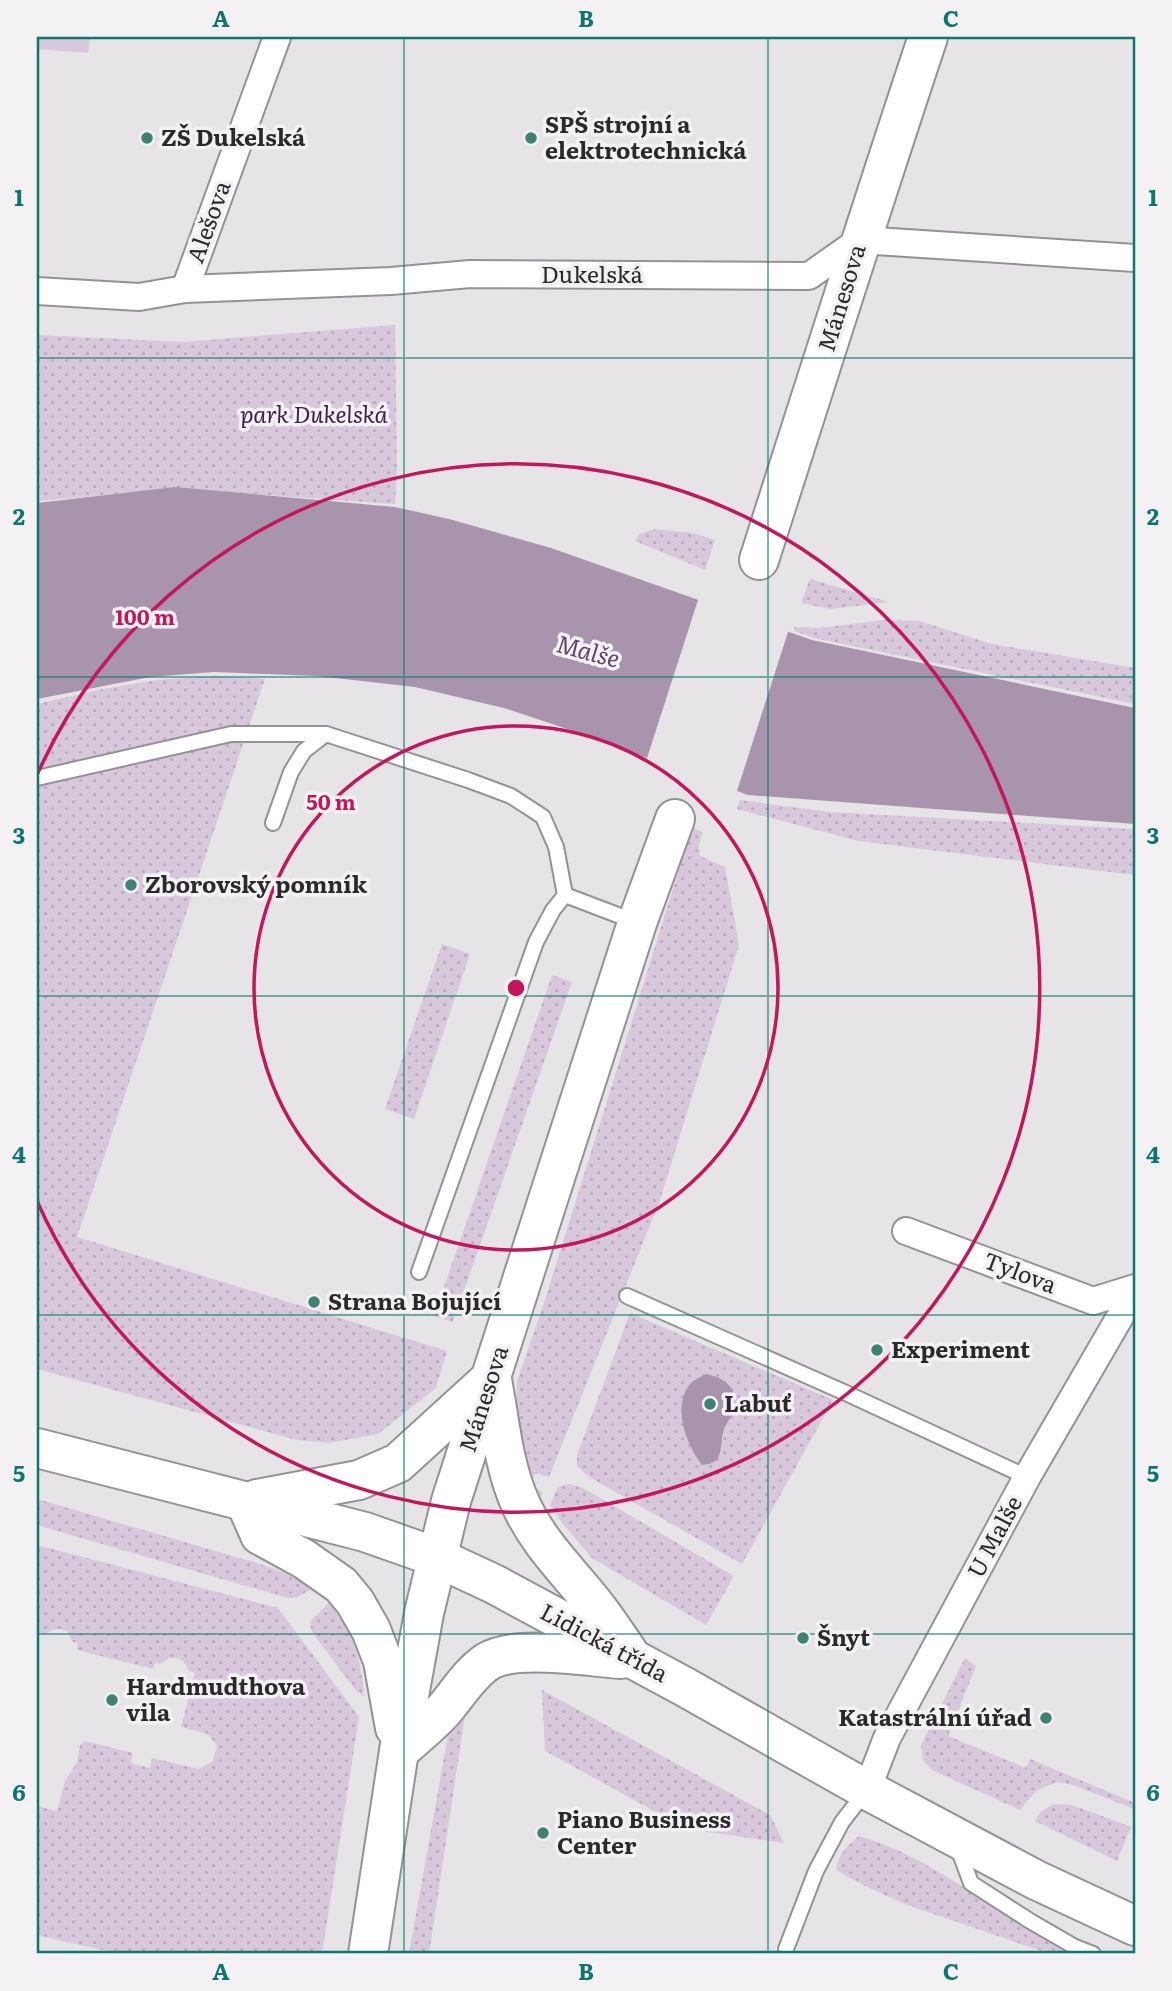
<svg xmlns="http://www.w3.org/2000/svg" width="1172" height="1991" font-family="Literata,serif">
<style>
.green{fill:url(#green-dots);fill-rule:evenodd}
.pitch{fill:#d8c8dc}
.water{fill:#a895ad}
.pier{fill:#e6e4e7}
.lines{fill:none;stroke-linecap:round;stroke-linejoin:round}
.lane-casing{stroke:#949295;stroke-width:18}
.street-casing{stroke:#949295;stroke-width:30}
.secondary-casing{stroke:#949295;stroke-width:42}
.lane{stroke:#fff;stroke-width:14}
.street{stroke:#fff;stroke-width:26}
.secondary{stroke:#fff;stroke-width:38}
.grid{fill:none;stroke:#0f766e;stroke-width:2;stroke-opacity:0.55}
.ring{fill:none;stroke:#c2185b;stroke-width:3.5}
.poi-dot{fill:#3f8173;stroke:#f4f1f5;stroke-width:2.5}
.labels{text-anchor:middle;stroke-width:7;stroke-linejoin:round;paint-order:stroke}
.poi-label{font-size:23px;font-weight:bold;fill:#2b2a2b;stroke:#f4f1f5;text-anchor:start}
.street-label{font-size:23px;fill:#2b2a2b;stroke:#f4f1f5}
.park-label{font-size:23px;font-style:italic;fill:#3f2347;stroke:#f4f1f5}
.water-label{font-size:24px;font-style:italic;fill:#61446a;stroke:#f4f1f5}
.centre{fill:#c2185b;stroke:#f4f1f5;stroke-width:3.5}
.ring-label{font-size:21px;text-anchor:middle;font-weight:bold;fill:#c2185b;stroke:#f4f1f5;stroke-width:7;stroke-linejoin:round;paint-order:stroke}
.neatline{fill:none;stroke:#0f766e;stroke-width:2.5}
.grid-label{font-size:23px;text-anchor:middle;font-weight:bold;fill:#0f766e}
</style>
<defs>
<pattern id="green-dots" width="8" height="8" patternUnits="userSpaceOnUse" patternTransform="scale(1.75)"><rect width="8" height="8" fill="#d8c8dc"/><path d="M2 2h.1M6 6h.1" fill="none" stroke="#baacbd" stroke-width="1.8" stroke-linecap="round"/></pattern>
</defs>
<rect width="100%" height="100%" fill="#e6e4e7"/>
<g class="green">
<path d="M 395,325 L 397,468 L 395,504 L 178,489 L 37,501 L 37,335 L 184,342 Z"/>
<path d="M 654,529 L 693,533 L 715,540 L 705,570 L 635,541 L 639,534 Z"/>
<path d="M 810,579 L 889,602 L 830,609 L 801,603 Z"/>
<path d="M 884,620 L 919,621 L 992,644 L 1135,668 L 1135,704 L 814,638 L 794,631 L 794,627 L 819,628 Z"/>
<path d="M 214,676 L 265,679 L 77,1237 L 447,1351 L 436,1388 L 378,1434 L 329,1443 L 297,1440 L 37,1369 L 37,704 L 98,690 L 156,680 Z"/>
<path d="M 740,800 L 830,812 L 1135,829 L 1135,875 L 858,841 L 737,809 Z"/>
<path d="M 692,828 L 703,832 L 699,845 L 700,856 L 725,867 L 739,945 L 659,1203 L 549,1477 L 535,1473 L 530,1486 L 543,1492 L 533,1508 L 516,1426 L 517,1381 L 544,1303 Z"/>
<path d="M 442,944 L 470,954 L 414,1119 L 385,1109 Z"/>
<path d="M 552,975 L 572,982 L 453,1322 L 434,1316 Z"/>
<path d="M 630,1313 L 833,1400 L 742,1564 L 589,1477 L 577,1466 L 577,1455 ZM 681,1399 L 732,1416 L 725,1426 L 720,1455 Z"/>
<path d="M 569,1484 L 583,1488 L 734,1576 L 706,1625 L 592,1558 L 563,1524 L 550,1505 L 558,1487 Z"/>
<path d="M 37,1499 L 260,1564 L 296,1577 L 311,1589 L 298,1597 L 287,1598 L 37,1525 Z"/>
<path d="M 37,1545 L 278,1608 L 359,1717 L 322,1954 L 120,1954 L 37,1935 L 37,1806 L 57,1811 L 65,1781 L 77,1762 L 80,1745 L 85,1741 L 133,1753 L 131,1763 L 150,1768 L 152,1758 L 199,1769 L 213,1761 L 217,1746 L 208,1734 L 181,1727 L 195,1673 L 189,1671 C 185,1661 180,1657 169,1658 L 160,1664 L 155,1663 L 153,1669 L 77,1650 L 78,1643 L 73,1642 L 67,1631 C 58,1627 52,1629 44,1635 L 39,1634 L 37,1641 Z"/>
<path d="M 329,1603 C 353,1632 362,1661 364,1697 L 354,1688 L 312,1632 L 310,1624 L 313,1618 Z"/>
<path d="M 965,1658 L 976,1666 L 948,1736 L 1026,1768 L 1030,1759 L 1135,1803 L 1134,1809 L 1073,1785 L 1056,1782 L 1035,1792 L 1020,1810 L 932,1770 L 923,1760 L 921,1745 Z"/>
<path d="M 542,1690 L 770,1815 L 784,1843 L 687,1829 L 545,1751 Z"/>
<path d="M 468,1695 L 429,1954 L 409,1954 L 448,1735 L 451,1721 Z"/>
<path d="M 1054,1804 L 1072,1805 L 1131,1827 L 1117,1861 L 1035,1821 C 1039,1812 1045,1809 1054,1804 Z"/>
<path d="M 859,1836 C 940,1859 1002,1922 1078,1954 L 1050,1954 L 905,1904 L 865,1886 L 836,1870 C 838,1854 847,1846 859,1836 Z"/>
</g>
<path class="pitch" d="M 37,37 L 90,37 L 88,53 L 37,49 Z"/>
<g class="water">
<path d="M 175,487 L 395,507 L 449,519 L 551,548 L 812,640 L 1135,708 L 1135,824 L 748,795 L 576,732 L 504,708 L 415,687 L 317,676 L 214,672 L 150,677 L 37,699 L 37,503 Z"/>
<path d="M 706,1374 C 726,1378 741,1390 733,1413 C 731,1418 727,1422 725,1427 C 718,1444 727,1464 702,1465 C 686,1444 671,1405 691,1383 C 695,1379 701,1377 706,1374 Z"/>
</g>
<path class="pier" d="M 699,597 L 789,629 L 736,794 L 646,761 Z"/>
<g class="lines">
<g class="lane-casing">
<g id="lane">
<path d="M 37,778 L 231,734 L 326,734 L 468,780 L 511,796 L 531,809 L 543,817 L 556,847 L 565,895 L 553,910 L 536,942 L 419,1272"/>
<path d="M 273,823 L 291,772 L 304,751 L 326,734"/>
<path d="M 565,895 L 636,922"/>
<path d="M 627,1296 L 848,1394 L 1027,1477"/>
<path d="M 958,1848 L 971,1883 L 1030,1921 L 1075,1947 L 1093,1954"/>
<path d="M 786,1949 L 816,1871 L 842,1822 L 866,1791"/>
</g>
</g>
<g class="street-casing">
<g id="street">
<path d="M 185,289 L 277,37"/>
<path d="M 37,291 L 139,297 L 185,289 L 391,281 L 470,274 L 809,276 L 860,240 L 1135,258"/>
<path d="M 906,1231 L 1093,1301 L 1135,1288"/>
<path d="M 867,1790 L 887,1738 L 1027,1477 L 1135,1291"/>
</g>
</g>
<g class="secondary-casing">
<g id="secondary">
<path d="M 759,560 C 815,385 870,211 928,37"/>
<path d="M 492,1380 C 500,1421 503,1466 521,1505 C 539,1544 568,1571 594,1604 C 606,1619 617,1636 628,1652"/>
<path d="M 37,1448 L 365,1532 L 436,1557 L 494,1584 L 685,1687 L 867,1790 L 1036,1880 L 1135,1926"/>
<path d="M 257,1499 L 359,1480 L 398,1463 L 489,1380"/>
<path d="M 245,1501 L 260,1535 L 304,1559 L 341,1585 L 355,1602 L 371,1630 L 383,1661 L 395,1728"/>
<path d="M 399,1751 C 414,1738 430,1725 443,1711 C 457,1695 469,1674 487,1662 C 514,1644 588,1657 621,1659"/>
<path d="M 368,1954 L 399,1751 L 424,1613 L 451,1501 L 637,923 L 675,819"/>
</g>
</g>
<use href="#lane" class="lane"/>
<use href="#street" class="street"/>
<use href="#secondary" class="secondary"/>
</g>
<path class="grid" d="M 404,37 L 404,1954M 768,37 L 768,1954M 37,358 L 1135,358M 37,677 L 1135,677M 37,996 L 1135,996M 37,1315 L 1135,1315M 37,1634 L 1135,1634"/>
<g class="ring">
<circle cx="516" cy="988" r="262"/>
<path d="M37 775A524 524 0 1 1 37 1201"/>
</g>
<g class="poi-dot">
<circle cx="147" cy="138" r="7"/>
<circle cx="531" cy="138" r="7"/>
<circle cx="131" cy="885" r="7"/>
<circle cx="314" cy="1302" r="7"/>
<circle cx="877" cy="1350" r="7"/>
<circle cx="710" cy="1404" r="7"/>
<circle cx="803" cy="1638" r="7"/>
<circle cx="112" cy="1700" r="7"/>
<circle cx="1046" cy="1718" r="7"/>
<circle cx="543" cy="1833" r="7"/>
</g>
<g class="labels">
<g class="poi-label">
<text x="545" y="133">SPŠ strojní a<tspan x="545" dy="26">elektrotechnická</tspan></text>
<text x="161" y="146">ZŠ Dukelská</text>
<text x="145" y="893">Zborovský pomník</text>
<text x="328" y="1310">Strana Bojující</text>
<text x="891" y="1358">Experiment</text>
<text x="724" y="1412">Labuť</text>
<text x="817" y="1646">Šnyt</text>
<text x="126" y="1695">Hardmudthova<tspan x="126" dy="26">vila</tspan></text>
<text x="1032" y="1726" text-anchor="end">Katastrální úřad</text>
<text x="557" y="1828">Piano Business<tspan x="557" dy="26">Center</tspan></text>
</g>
<g class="street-label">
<text transform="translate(209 222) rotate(-70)" y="8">Alešova</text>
<text x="592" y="283">Dukelská</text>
<text transform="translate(842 298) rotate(-73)" y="8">Mánesova</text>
<text transform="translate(1020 1273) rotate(21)" y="8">Tylova</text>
<text transform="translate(484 1399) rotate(-72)" y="8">Mánesova</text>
<text transform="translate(995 1537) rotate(-62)" y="8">U Malše</text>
<text transform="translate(604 1643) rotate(28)" y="8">Lidická třída</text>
</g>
<g class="park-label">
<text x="314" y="423">park Dukelská</text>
</g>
<g class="water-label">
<text transform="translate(588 652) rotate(15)" y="8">Malše</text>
</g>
</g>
<circle cx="516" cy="988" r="10" class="centre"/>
<g class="ring-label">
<text x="145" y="625">100 m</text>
<text x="331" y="810">50 m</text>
</g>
<rect width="1172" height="1991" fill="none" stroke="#f4f1f5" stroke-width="77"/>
<rect x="38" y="38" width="1096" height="1914" class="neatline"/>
<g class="grid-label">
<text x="221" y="27">A</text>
<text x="586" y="27">B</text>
<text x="951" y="27">C</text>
<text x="19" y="206">1</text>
<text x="1153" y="206">1</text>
<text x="19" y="525">2</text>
<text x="1153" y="525">2</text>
<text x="19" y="844">3</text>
<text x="1153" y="844">3</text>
<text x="19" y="1163">4</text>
<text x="1153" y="1163">4</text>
<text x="19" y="1482">5</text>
<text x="1153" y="1482">5</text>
<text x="19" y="1801">6</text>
<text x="1153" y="1801">6</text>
<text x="221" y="1980">A</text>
<text x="586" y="1980">B</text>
<text x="951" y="1980">C</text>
</g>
</svg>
